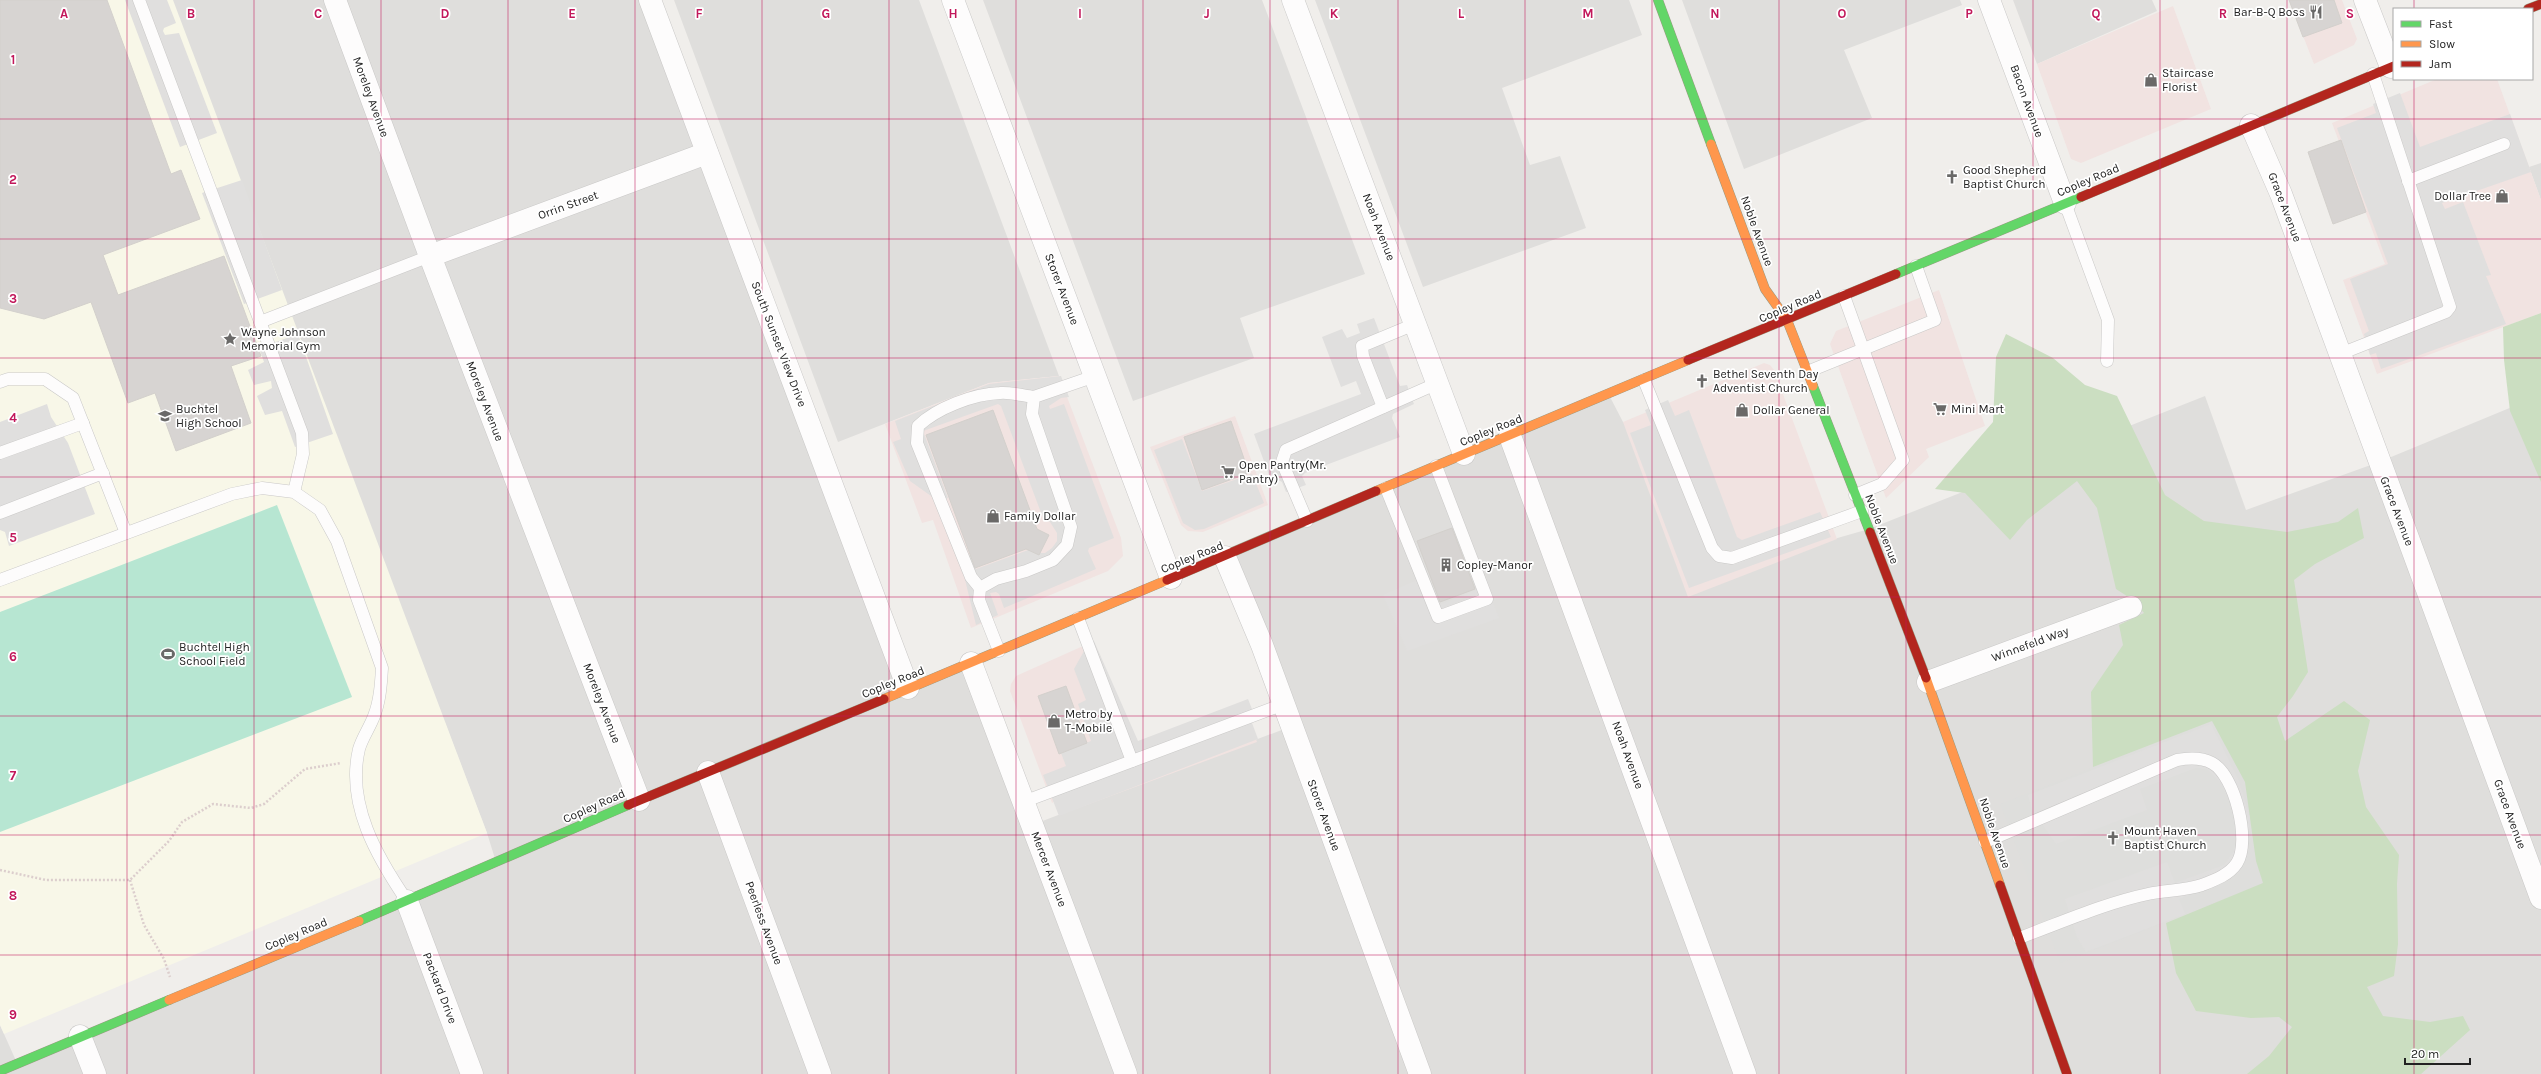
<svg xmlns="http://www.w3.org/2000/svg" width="2541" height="1074" font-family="Karla,sans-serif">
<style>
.residential{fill:#dfdedc}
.commercial{fill:#f1e3e1}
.education{fill:#f8f7e8}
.religious{fill:#dededc}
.forest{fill:#cbdec1}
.pitch{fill:#b7e6d2}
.parking{fill:#e0dfde}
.building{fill:#d7d4d2;stroke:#d3d0cc}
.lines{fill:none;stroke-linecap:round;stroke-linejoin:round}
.lane-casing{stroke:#c9c8c7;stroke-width:13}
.street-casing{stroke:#c9c8c7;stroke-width:23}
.fast-casing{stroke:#999a82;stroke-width:10}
.slow-casing{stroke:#999a82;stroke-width:10}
.jam-casing{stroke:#999a82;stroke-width:10}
.path{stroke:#dccecd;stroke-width:2.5;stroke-dasharray:2 2;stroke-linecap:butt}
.lane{stroke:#fdfcfc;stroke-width:12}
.street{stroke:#fdfcfc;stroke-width:22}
.fast{stroke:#63d668;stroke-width:9}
.slow{stroke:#ff974d;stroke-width:9}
.jam{stroke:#b3261e;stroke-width:9}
.grid{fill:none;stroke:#c2185b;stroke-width:1;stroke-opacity:0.55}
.labels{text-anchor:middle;stroke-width:3.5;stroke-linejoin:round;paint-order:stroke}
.poi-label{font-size:12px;fill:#222;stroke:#fff;text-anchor:start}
.street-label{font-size:12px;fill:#222;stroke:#fff}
.grid-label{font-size:13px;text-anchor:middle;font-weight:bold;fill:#c2185b;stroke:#fff;stroke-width:3.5;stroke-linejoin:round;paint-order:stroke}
</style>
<rect width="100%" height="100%" fill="#f0eeeb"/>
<g class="residential">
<path d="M 170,0 L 650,0 L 908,688 L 971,663 L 1032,825 L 1292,726 L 1225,557 L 1609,395 L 1623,422 L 1834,539 L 1869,529 L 2205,396 L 2246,510 L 2379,462 L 2541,395 L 2541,1074 L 0,1074 L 0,1025 L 17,1063 L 496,862 L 487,833 Z"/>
<path d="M 674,0 L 919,0 L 1059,376 L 989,383 L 838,442 Z"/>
<path d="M 983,0 L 1262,0 L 1365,274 L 1240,318 L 1254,358 L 1133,401 Z"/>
<path d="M 1315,0 L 1629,0 L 1642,35 L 1502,88 L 1530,165 L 1560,156 L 1586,228 L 1423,287 Z"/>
<path d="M 1682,0 L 1960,0 L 1962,5 L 1844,50 L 1872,118 L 1744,169 Z"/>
<path d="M 2013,0 L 2152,0 L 2157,11 L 2037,64 Z"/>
<path d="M 2541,163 L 2541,200 L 2529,167 Z"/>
</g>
<g class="commercial">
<path d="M 2289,0 L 2342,0 L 2357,39 L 2354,45 L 2314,64 Z"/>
<path d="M 2173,6 L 2211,109 L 2081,163 L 2071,159 L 2037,64 Z"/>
<path d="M 2437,79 L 2497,79 L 2541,200 L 2541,313 L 2377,374 L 2343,280 L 2385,264 L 2332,123 Z"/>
<path d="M 1939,290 L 1985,426 L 1926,449 L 1929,457 L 1886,498 L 1830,344 L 1836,331 Z"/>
<path d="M 1764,363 L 1770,365 L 1774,370 L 1837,539 L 1688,597 L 1623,422 Z"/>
<path d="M 1059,376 L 1121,538 L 1123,556 L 1108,571 L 971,628 L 933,520 L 922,523 L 885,424 L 989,383 Z"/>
<path d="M 1235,416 L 1268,505 L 1203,532 L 1188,531 L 1181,525 L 1150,447 Z"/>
<path d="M 1092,642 L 1136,742 L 1244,704 L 1257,742 L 1062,814 L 1057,800 L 1052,803 L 1010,691 L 1011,684 L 1016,676 Z"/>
</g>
<path class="education" d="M 0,0 L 173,0 L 487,833 L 4,1034 L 0,1025 Z"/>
<path class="religious" d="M 2212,721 L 2245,782 L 2263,884 L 2060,963 L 2000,804 Z"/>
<g class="forest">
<path d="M 2541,313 L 2541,482 L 2510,411 L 2504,360 L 2503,327 Z"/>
<path d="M 2006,334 L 2053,358 L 2085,385 L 2117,396 L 2165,495 L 2204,521 L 2287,532 L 2338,522 L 2358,508 L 2364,538 L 2315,564 L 2294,580 L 2308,672 L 2293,696 L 2277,717 L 2285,741 L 2344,701 L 2370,720 L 2358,771 L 2366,807 L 2399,855 L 2397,884 L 2398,944 L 2394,976 L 2367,987 L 2383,1016 L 2430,1022 L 2463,1016 L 2470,1030 L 2421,1074 L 2247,1074 L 2269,1056 L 2292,1027 L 2279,1017 L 2251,1018 L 2196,1011 L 2176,973 L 2166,923 L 2263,883 L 2256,861 L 2245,782 L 2212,721 L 2093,767 L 2091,692 L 2123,645 L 2119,625 L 2144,613 L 2133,600 L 2116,589 L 2097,508 L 2077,481 L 2027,520 L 2010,540 L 1965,493 L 1935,489 L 1993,422 L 1996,357 Z"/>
</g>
<path class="pitch" d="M 277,505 L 352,697 L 0,832 L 0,612 Z"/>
<g class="parking">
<path d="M 125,0 L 167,0 L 176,23 L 164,28 L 163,31 L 165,35 L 179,33 L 217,133 L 180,147 Z"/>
<path d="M 2400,93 L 2420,147 L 2510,114 L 2531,172 L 2442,203 L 2445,209 L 2463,202 L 2491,275 L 2486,276 L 2506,324 L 2381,369 L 2376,353 L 2370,355 L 2364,334 L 2369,331 L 2350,279 L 2388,264 L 2337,128 L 2376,113 L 2373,104 Z"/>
<path d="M 242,180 L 282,290 L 244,304 L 202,193 Z"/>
<path d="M 1374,318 L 1400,386 L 1407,385 L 1414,404 L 1393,414 L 1392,418 L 1400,437 L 1305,473 L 1302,476 L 1306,485 L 1286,492 L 1282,482 L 1269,475 L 1254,434 L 1361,394 L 1356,381 L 1341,387 L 1322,337 L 1342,329 L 1347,338 L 1360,333 L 1357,324 Z"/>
<path d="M 298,334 L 333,434 L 295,447 L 282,411 L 265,415 L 257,396 L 272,388 L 271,381 L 254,385 L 248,370 L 264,362 L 259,348 Z"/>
<path d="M 1061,376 L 1069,397 L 1061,398 L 1049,406 L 1050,409 L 1064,404 L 1114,538 L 1089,548 L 1088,551 L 1096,569 L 1004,608 L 999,594 L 996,592 L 990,593 L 998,615 L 976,625 L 960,559 L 970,555 L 976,569 L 1031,549 L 1036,553 L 1045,553 L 1052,548 L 1057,541 L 1057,533 L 1050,522 L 1043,518 L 1001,406 L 998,404 L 923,431 L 948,498 L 938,501 L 910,481 L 893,442 L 901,439 L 895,421 L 989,384 Z"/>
<path d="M 1668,400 L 1675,416 L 1689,410 L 1737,537 L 1742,540 L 1820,512 L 1831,537 L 1689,588 L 1630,433 L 1651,425 L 1645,410 Z"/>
<path d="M 47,404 L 51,417 L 68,443 L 95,514 L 9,546 L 5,532 L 0,530 L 0,422 Z"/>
<path d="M 1182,439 L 1202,491 L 1252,474 L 1264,503 L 1204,529 L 1195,530 L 1183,523 L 1154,450 Z"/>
<path d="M 1480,568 L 1499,618 L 1407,651 L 1383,595 L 1417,580 L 1439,605 L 1476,590 Z"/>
<path d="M 1094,641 L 1138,741 L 1248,699 L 1256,719 L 1252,723 L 1258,739 L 1059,816 L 1043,775 L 1066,766 L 1061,753 L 1091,741 L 1078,704 L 1086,700 L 1074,669 L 1084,651 L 1082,646 Z"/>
<path d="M 2211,724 L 2239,781 L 2250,818 L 2248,851 L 2239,873 L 2179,899 L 2185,914 L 2086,952 L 2077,937 L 2065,899 L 2167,862 L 2175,883 L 2224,865 L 2236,848 L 2236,825 L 2231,805 L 2221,783 L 2207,769 L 2196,768 L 2140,789 L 2147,810 L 2056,844 L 2032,810 L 2028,795 Z"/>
</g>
<g class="building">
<path d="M 0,0 L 107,0 L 171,174 L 181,170 L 200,219 L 103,255 L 118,295 L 224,256 L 261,356 L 231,366 L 251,423 L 176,451 L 155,393 L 128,403 L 91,302 L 44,319 L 0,308 Z"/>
<path d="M 2289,0 L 2334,0 L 2342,23 L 2303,37 Z"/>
<path d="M 2341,140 L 2366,212 L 2333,224 L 2308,152 Z"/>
<path d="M 993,410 L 1037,529 L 1049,535 L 1039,555 L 1026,549 L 975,568 L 926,435 Z"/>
<path d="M 1231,421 L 1249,473 L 1202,490 L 1184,437 Z"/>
<path d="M 1452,528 L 1475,589 L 1440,602 L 1417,541 Z"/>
<path d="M 1066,686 L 1087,743 L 1059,754 L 1038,696 Z"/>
</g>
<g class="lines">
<g class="lane-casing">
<g id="lane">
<path d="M 139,0 L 302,433 L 303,454 L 294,492"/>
<path d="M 2408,181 L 2504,144"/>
<path d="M 2065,203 L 2108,320 L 2107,361"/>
<path d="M 1844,296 L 1903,460 L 1882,484 L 1855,495"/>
<path d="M 260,322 L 430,256"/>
<path d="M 2340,354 L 2446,312 L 2450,307 L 2373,74"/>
<path d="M 1807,372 L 1935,320 L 1916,266"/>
<path d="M 1644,380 L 1712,548 L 1719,556 L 1732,558 L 1862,511"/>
<path d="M 0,382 L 8,379 L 45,379 L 73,398 L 126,533"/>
<path d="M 1383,407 L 1363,356 L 1362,346 L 1415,324"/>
<path d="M 0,453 L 83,423"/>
<path d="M 1386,488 L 1438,617 L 1487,599 L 1436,466"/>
<path d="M 0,513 L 103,473"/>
<path d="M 1307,521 L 1282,462 L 1286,450 L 1438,383"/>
<path d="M 0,580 L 232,494 L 262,488 L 294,492 L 320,510 L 337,541 L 382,668 C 381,684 380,701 374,716 C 370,727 362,738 359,749 C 346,804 377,857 407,901"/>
<path d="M 980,588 L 971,577 L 917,443 L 918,426 C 937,408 973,394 1000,393 C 1011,392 1024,396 1034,397"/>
<path d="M 1078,618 L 1132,761"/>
<path d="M 999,651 L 979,600 L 980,588 L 996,579 L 1026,571 L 1053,560 L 1067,545 L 1071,527 L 1032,414 L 1034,397 L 1095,376"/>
<path d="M 1023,802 L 1284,704"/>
<path d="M 1985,842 L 2177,760 C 2188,758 2201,757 2212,763 C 2235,775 2251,841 2237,863 C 2229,875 2215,880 2202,885 C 2184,891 2166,890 2148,894 C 2105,903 2060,923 2019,938"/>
</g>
</g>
<g class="street-casing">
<g id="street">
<path d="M 335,0 L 430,256 L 639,800"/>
<path d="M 650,0 L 908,688"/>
<path d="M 953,0 L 1171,578"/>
<path d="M 1293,0 L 1464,454"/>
<path d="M 1989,0 L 2065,203"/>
<path d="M 2365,0 L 2391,67"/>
<path d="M 2251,125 L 2281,194 L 2541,898"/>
<path d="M 430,256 L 707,153"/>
<path d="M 1510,436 L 1745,1074"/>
<path d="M 1225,557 L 1262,645 L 1420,1074"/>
<path d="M 971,663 L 1126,1074"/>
<path d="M 1928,682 L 2131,607"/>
<path d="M 708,772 L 820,1074"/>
<path d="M 407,901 L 472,1074"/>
<path d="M 80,1036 L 95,1074"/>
</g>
</g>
<g class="fast-casing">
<g id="fast">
<path d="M 1658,0 L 1711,144"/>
<path d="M 1896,274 L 2081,197"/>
<path d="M 1813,386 L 1870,532"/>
<path d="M 359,921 L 628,805"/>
<path d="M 0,1071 L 169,1000"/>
</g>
</g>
<g class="slow-casing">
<g id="slow">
<path d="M 1711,144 L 1765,289 L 1787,320 L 1813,386"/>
<path d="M 1376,491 L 1688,360"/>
<path d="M 1926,678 L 2000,885"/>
<path d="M 884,699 L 1167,580"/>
<path d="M 169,1000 L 359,921"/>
</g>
</g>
<g class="jam-casing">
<g id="jam">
<path d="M 2528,9 L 2541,4"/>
<path d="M 2081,197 L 2394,66"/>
<path d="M 1688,360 L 1896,274"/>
<path d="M 1870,532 L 1926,678"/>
<path d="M 1167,580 L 1376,491"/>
<path d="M 628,805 L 884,699"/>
<path d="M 2000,885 L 2067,1074"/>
</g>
</g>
<g class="path">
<path d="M 0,870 L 46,880 L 130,880 L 169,841 L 182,822 L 213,804 L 251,808 L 264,804 L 305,769 L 341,763"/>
<path d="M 130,880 L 144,925 L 164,959 L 170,977"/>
</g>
<use href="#lane" class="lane"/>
<use href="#street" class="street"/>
<use href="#fast" class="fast"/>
<use href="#slow" class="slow"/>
<use href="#jam" class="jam"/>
</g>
<path class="grid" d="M 127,0 L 127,1074M 254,0 L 254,1074M 381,0 L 381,1074M 508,0 L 508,1074M 635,0 L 635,1074M 762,0 L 762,1074M 889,0 L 889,1074M 1016,0 L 1016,1074M 1143,0 L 1143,1074M 1270,0 L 1270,1074M 1398,0 L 1398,1074M 1525,0 L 1525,1074M 1652,0 L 1652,1074M 1779,0 L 1779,1074M 1906,0 L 1906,1074M 2033,0 L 2033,1074M 2160,0 L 2160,1074M 2287,0 L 2287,1074M 2414,0 L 2414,9M 2414,79 L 2414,1074M 0,119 L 2541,119M 0,239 L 2541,239M 0,358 L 2541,358M 0,477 L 2541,477M 0,597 L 2541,597M 0,716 L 2541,716M 0,835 L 2541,835M 0,955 L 2541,955"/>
<defs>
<g id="restaurant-bare" transform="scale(1.08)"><path d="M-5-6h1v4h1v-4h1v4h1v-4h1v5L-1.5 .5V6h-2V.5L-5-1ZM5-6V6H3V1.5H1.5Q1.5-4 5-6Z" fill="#6a6968" stroke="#fff" stroke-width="2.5" paint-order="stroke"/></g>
<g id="shop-bare" transform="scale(1.08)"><path d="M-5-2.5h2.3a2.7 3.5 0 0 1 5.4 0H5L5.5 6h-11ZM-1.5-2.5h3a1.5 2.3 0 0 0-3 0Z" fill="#6a6968" stroke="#fff" stroke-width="2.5" paint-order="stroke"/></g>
<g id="church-bare" transform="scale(1.08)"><path d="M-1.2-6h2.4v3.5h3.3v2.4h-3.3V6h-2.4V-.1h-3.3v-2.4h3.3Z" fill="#6a6968" stroke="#fff" stroke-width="2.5" paint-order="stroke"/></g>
<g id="sight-bare" transform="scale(1.08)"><path d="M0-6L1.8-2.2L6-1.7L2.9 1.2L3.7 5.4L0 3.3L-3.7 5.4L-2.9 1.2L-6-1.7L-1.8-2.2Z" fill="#6a6968" stroke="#fff" stroke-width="2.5" paint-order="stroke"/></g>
<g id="supermarket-bare" transform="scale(1.08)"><path d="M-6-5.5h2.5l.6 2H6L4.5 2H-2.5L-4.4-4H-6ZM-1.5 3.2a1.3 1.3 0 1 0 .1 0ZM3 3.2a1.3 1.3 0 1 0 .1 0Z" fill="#6a6968" stroke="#fff" stroke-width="2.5" paint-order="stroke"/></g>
<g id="school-bare" transform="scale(1.08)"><path d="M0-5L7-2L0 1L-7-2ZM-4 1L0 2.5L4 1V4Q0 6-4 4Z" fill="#6a6968" stroke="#fff" stroke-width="2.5" paint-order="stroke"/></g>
<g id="building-bare" transform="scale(1.08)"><path d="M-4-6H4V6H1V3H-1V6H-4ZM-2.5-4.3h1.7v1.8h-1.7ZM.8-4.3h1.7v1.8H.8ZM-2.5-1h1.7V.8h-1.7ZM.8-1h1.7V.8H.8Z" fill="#6a6968" stroke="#fff" stroke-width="2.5" paint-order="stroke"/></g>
<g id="stadium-bare" transform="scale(1.08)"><path d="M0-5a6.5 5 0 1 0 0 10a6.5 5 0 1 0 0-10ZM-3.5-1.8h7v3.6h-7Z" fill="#6a6968" stroke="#fff" stroke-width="2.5" paint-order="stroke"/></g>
</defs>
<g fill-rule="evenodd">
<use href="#restaurant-bare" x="2316" y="12"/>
<use href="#shop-bare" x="2151" y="80"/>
<use href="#church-bare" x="1952" y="177"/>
<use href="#shop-bare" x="2502" y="196"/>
<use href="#sight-bare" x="230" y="339"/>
<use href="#church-bare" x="1702" y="381"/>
<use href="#supermarket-bare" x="1940" y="409"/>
<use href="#shop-bare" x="1742" y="410"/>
<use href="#school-bare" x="165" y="416"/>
<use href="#supermarket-bare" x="1228" y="472"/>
<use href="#shop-bare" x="993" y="516"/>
<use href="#building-bare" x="1446" y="565"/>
<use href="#stadium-bare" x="168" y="654"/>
<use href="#shop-bare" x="1054" y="721"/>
<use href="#church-bare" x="2113" y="838"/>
</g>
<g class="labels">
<g class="poi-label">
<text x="2305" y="16" text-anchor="end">Bar-B-Q Boss</text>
<text x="2162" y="77">Staircase<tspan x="2162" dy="14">Florist</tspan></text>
<text x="1963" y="174">Good Shepherd<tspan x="1963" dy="14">Baptist Church</tspan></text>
<text x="2491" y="200" text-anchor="end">Dollar Tree</text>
<text x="241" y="336">Wayne Johnson<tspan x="241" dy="14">Memorial Gym</tspan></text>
<text x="1713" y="378">Bethel Seventh Day<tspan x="1713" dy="14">Adventist Church</tspan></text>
<text x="176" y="413">Buchtel<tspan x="176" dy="14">High School</tspan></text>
<text x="1951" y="413">Mini Mart</text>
<text x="1753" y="414">Dollar General</text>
<text x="1239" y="469">Open Pantry(Mr.<tspan x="1239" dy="14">Pantry)</tspan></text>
<text x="1004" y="520">Family Dollar</text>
<text x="1457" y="569">Copley-Manor</text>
<text x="179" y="651">Buchtel High<tspan x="179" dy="14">School Field</tspan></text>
<text x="1065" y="718">Metro by<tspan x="1065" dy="14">T-Mobile</tspan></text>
<text x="2124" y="835">Mount Haven<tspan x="2124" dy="14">Baptist Church</tspan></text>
</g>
<g class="street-label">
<text transform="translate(371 97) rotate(70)" y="4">Moreley Avenue</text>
<text transform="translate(2027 101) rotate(70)" y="4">Bacon Avenue</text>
<text transform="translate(2088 180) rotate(-23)" y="4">Copley Road</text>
<text transform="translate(568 205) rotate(-20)" y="4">Orrin Street</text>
<text transform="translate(2285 207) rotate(69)" y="4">Grace Avenue</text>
<text transform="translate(1379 227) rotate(69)" y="4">Noah Avenue</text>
<text transform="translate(1757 231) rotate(70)" y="4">Noble Avenue</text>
<text transform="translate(1062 289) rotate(69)" y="4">Storer Avenue</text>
<text transform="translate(1790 306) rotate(-23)" y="4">Copley Road</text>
<text transform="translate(779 344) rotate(69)" y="4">South Sunset View Drive</text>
<text transform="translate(485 401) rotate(69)" y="4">Moreley Avenue</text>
<text transform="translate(1491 430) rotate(-22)" y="4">Copley Road</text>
<text transform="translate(2397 511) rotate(69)" y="4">Grace Avenue</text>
<text transform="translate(1882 529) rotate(69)" y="4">Noble Avenue</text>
<text transform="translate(1192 557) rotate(-22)" y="4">Copley Road</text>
<text transform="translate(2030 644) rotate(-20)" y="4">Winnefeld Way</text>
<text transform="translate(893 682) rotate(-22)" y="4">Copley Road</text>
<text transform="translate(602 703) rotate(69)" y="4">Moreley Avenue</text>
<text transform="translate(1628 755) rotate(70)" y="4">Noah Avenue</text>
<text transform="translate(594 806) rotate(-24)" y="4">Copley Road</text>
<text transform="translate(2510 814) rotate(70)" y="4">Grace Avenue</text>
<text transform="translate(1324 815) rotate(70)" y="4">Storer Avenue</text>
<text transform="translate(1995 833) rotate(71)" y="4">Noble Avenue</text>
<text transform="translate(1049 869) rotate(69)" y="4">Mercer Avenue</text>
<text transform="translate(764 923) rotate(70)" y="4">Peerless Avenue</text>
<text transform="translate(296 934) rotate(-23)" y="4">Copley Road</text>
<text transform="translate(440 988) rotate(69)" y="4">Packard Drive</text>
</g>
</g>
<g class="grid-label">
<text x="64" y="18">A</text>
<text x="191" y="18">B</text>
<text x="318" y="18">C</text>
<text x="445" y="18">D</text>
<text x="572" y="18">E</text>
<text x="699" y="18">F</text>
<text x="826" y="18">G</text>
<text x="953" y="18">H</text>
<text x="1080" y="18">I</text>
<text x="1207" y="18">J</text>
<text x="1334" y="18">K</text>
<text x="1461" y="18">L</text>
<text x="1588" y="18">M</text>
<text x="1715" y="18">N</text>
<text x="1842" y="18">O</text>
<text x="1969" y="18">P</text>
<text x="2096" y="18">Q</text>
<text x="2223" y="18">R</text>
<text x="2350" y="18">S</text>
<text x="13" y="64">1</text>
<text x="13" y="184">2</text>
<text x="13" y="303">3</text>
<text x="13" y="422">4</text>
<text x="13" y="542">5</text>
<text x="13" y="661">6</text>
<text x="13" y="780">7</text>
<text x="13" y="900">8</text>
<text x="13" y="1019">9</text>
</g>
<rect x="2393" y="8" width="140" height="72" fill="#ffffff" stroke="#a7a7a7"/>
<rect x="2401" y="21" width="20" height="6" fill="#63d668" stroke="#a7a7a7"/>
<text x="2429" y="28" font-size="12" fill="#222222">Fast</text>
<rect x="2401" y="41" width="20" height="6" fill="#ff974d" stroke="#a7a7a7"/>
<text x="2429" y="48" font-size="12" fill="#222222">Slow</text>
<rect x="2401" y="61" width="20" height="6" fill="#b3261e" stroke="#a7a7a7"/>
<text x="2429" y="68" font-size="12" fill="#222222">Jam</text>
<path d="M2405 1058v6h65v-6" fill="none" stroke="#222222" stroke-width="2"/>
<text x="2411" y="1058" font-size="12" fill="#222222" stroke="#ffffff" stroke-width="3" paint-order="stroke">20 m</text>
</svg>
